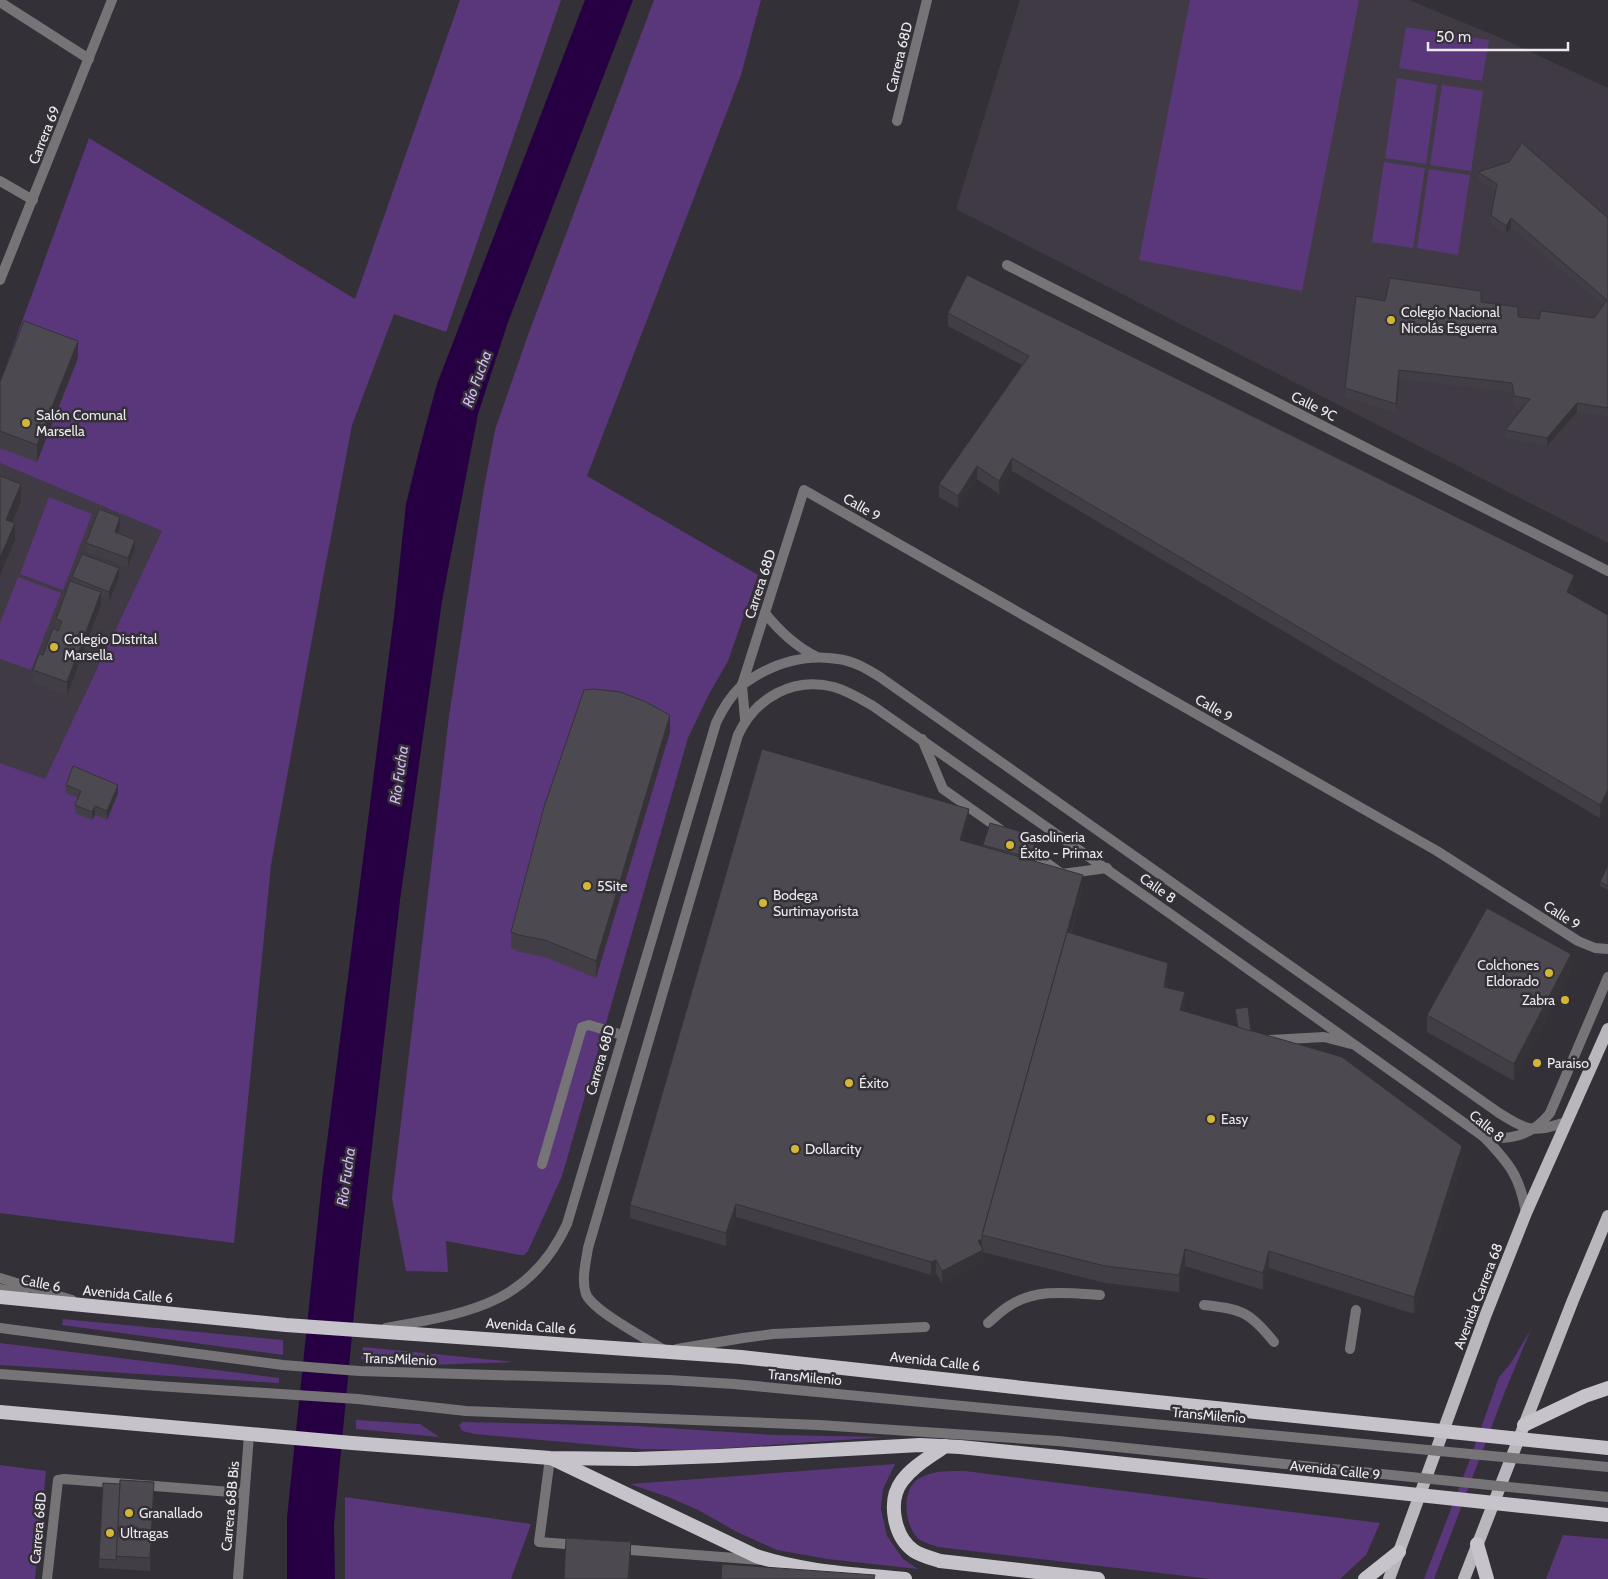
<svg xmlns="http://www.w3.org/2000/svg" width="1608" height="1579" font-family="Cabin,sans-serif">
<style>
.built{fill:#403a45}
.green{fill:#5a377b}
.water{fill:#260042}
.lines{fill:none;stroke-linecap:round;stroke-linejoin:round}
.service{stroke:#767477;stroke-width:10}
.minor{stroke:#767477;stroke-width:10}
.tertiary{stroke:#767477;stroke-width:10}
.primary{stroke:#b9b6bc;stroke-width:12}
.trunk{stroke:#c6c3ca;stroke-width:14}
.service-bridge{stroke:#767477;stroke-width:10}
.trunk-bridge{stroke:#c6c3ca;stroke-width:14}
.wall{fill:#413f45}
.shaded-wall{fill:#353338}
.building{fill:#4c4950;stroke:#353338}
.poi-dot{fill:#d3b635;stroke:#333037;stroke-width:2}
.labels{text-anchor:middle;stroke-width:5;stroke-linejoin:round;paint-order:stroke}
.street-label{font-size:14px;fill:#eceaee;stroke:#333037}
.poi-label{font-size:14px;fill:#eceaee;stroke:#333037;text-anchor:start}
.water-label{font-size:15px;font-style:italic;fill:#d5b9f6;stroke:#333037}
</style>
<rect width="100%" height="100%" fill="#333037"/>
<g class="built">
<path d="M 1020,0 L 1409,0 L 1501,38 L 1608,88 L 1608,543 L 956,209 Z"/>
<path d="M 0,463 L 162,531 L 45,779 L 0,763 Z"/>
</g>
<g class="green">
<path d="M 460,0 L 561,0 L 446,332 L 394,314 L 352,425 L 322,584 L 271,865 L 234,1243 L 0,1213 L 0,763 L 45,779 L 162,531 L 0,463 L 0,382 L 89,138 L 355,299 Z"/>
<path d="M 654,0 L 761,0 L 741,75 L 587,476 L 758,575 L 728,661 L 708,696 L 688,738 L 562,1176 L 528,1251 L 524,1255 L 520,1255 L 446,1241 L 448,1272 L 406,1271 L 392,1198 L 449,716 L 484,488 L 495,430 L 528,335 Z"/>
<path d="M 1190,0 L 1359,0 L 1302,291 L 1139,260 Z"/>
<path d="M 1406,27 L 1489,40 L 1482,81 L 1399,68 Z"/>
<path d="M 1397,78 L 1437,85 L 1426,164 L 1385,158 Z"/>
<path d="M 1442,85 L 1483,91 L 1471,171 L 1430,165 Z"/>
<path d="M 1384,162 L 1425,168 L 1413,248 L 1372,242 Z"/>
<path d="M 1429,169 L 1470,175 L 1458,255 L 1417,248 Z"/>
<path d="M 49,497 L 92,514 L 63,590 L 20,574 Z"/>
<path d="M 18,577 L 61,593 L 31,670 L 0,659 L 0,623 Z"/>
<path d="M 63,1319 L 283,1340 L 283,1355 L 62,1325 Z"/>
<path d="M 1531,1329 L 1504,1394 L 1434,1579 L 1424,1579 L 1469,1462 L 1499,1377 L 1511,1363 Z"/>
<path d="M 0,1343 L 279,1378 L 279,1383 L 0,1365 Z"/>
<path d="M 363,1347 L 514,1362 L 427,1365 L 361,1359 Z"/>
<path d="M 356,1420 L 420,1424 L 439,1437 L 356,1429 Z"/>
<path d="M 463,1422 L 636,1426 L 775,1435 L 885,1437 L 698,1450 L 641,1449 L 475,1434 L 462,1431 L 459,1425 Z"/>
<path d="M 895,1464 L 883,1489 L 881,1509 L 887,1536 L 903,1559 L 918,1569 L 827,1559 L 777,1550 L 737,1532 L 698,1510 L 668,1497 L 630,1484 Z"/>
<path d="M 0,1465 L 46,1471 L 35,1579 L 0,1579 Z"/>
<path d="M 965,1471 L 1380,1523 L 1366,1555 L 1340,1579 L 1211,1579 L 938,1547 C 933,1545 925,1543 920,1540 C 904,1528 900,1488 920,1478 C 934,1470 950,1471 965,1471 Z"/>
<path d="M 345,1497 L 531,1524 L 511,1579 L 345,1579 Z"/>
<path d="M 1563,1535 L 1608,1539 L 1608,1579 L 1546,1579 Z"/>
</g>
<path class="water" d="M 585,0 L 633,0 L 508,322 L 478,414 L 442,601 L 400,900 L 359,1261 L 334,1525 L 335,1579 L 287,1579 L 287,1518 L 322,1181 L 394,616 L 406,504 L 420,447 L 437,384 Z"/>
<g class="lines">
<g class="service">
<path d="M 922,739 L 943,789 L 1001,830"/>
<path d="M 1033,853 L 1062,874 L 1107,868"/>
<path d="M 1269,1040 L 1324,1037 L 1351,1044"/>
<path d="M 542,1164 L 582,1027 L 589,1025 L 622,1035"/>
<path d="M 1204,1305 C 1242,1309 1250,1312 1274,1342"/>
<path d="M 988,1323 C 995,1317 1001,1311 1009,1306 C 1036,1288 1069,1293 1100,1295"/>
<path d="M 0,1328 L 283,1365 L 359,1371 L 669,1380 L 734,1384 L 1058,1415"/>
<path d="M 677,1349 L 743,1338 L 773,1334 L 925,1327"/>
<path d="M 1350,1349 L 1356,1310"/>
<path d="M 0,1374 L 157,1386 L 358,1399 L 466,1411 L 819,1425 L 1058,1441"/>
<path d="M 550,1458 L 539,1542 L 579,1545"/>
<path d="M 618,1549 L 761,1560"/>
</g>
<g class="minor">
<path d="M 0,2 L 89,59"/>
<path d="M 897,121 L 927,0"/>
<path d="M 0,181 L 33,200"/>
<path d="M 1007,265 L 1608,571"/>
<path d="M 745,719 L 742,685 L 804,490 L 1437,851 L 1578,941 L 1595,948 L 1608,949"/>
<path d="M 47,1579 L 58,1480 L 64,1479 L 244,1493"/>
<path d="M 238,1579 L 249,1435"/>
</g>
<g class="tertiary">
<path d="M 0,280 L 112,0"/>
<path d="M 765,613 C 780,632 795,646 817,657"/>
<path d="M 1484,1137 C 1511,1141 1533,1135 1550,1113 L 1608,977"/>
<path d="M 0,1278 L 72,1300"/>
<path d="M 0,1289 L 24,1294"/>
<path d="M 386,1328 C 466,1313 529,1306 567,1224 L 716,723 C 722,710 731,696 741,686 C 745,682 750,680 754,677 C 780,661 808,654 838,659 C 854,661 867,669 880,677 L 1499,1113 C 1528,1131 1533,1133 1566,1122"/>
<path d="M 664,1350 C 647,1339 593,1311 586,1294 C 581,1280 586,1262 588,1248 L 738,735 C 756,697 793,677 834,687 C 848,691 861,699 873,706 L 1172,915 L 1484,1137 C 1509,1163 1520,1176 1526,1213"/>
</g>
<g class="primary">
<path d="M 1389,1579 L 1486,1314 L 1526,1213 L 1608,1029"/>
<path d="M 1464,1579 L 1573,1300 L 1608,1216"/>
</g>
<g class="trunk">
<path d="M 0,1297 L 286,1325 L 741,1357 L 1060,1392"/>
<path d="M 0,1412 L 352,1443 L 550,1458 L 636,1459 L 719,1456 L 920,1445 L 960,1447 L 1059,1457"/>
<path d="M 1524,1425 L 1585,1396 L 1608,1388"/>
<path d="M 945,1446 C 930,1457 913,1466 902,1481 C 887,1501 894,1537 914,1551 C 922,1556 931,1558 940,1561 L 1098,1579"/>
<path d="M 553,1459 L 756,1556 C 804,1572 855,1574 905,1579"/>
<path d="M 1477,1544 L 1487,1579"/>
<path d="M 1365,1579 L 1399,1552"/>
</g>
<g class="service-bridge">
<path d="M 1058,1415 L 1608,1467"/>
<path d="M 1058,1441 L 1608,1497"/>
</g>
<g class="trunk-bridge">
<path d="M 1060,1392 L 1608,1448"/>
<path d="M 1059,1457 L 1608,1515"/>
</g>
</g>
<g class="wall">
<path d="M 1478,172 L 1608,218 L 1608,417 L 1577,412 L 1547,446 L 1505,438 L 1505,430 L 1524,407 L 1514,405 L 1512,392 L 1399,379 L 1396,413 L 1345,397 L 1345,388 L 1385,301 L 1481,302 L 1518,317 L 1539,319 L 1594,318 L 1603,305 L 1511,227 L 1506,234 L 1491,224 L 1491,215 L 1496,192 L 1478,180 Z"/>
<path d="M 948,313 L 1574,588 L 1571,594 L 1608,615 L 1608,802 L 1600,818 L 1012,471 L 999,494 L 977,479 L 958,508 L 939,497 L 939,484 L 1022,365 L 948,326 Z"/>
<path d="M 78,358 L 37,462 L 0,448 L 0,382 Z"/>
<path d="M 120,526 L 118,533 L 135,548 L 128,567 L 86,552 L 86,543 Z"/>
<path d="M 72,577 L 119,577 L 109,601 L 101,597 L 101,605 L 67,695 L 33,683 L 33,670 L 43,655 L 56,630 L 56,619 L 72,582 Z"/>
<path d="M 670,732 L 596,978 L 545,957 L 519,952 L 511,948 L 511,932 Z"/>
<path d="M 66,785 L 118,793 L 107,820 L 95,815 L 92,820 L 75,813 L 75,805 L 78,798 L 66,793 Z"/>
<path d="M 969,821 L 963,841 L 983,846 L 983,845 L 1037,841 L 1031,860 L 1083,888 L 1071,934 L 1168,980 L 1167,987 L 1185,1009 L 1184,1011 L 1237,1027 L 1235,1009 L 1251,1031 L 1462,1163 L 1414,1314 L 1269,1268 L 1263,1290 L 1185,1266 L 1179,1292 L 1105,1283 L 983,1252 L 983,1263 L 942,1284 L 936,1273 L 931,1275 L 736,1217 L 726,1246 L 630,1218 L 630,1205 Z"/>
<path d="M 1608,865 L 1608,890 L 1600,886 L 1600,882 Z"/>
<path d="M 1571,971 L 1514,1081 L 1427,1032 L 1427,1015 Z"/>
<path d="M 154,1495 L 150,1571 L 99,1568 L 99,1559 Z"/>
</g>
<g class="shaded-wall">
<path d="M 1511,218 L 1511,227 L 1506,234 L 1506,226 Z"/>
<path d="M 78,341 L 78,358 L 37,462 L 37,445 Z"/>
<path d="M 1399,370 L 1399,379 L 1396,413 L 1396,404 Z"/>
<path d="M 1577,403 L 1577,412 L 1547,446 L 1547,438 Z"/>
<path d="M 1012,458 L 1012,471 L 999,494 L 999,481 Z"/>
<path d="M 977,466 L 977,479 L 958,508 L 958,496 Z"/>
<path d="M 21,484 L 21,501 L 6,537 L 6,520 Z"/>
<path d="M 120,517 L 120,526 L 115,541 L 115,532 Z"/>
<path d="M 15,523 L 15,540 L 0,575 L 0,558 Z"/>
<path d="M 135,540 L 135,548 L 128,567 L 128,558 Z"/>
<path d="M 119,568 L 119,577 L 109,601 L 109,592 Z"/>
<path d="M 1574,575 L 1574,588 L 1567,605 L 1567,592 Z"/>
<path d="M 101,592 L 101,605 L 67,695 L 67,682 Z"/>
<path d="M 670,715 L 670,732 L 596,978 L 596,961 Z"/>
<path d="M 118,785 L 118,793 L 107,820 L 107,811 Z"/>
<path d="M 1608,790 L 1608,802 L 1600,818 L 1600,805 Z"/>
<path d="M 95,806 L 95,815 L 92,820 L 92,812 Z"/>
<path d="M 969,809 L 969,821 L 960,852 L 960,840 Z"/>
<path d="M 1037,836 L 1037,841 L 1031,862 L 1031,858 Z"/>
<path d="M 1083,875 L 1083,888 L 986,1236 L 983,1235 Z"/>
<path d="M 1571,954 L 1571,971 L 1514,1081 L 1514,1064 Z"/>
<path d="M 1168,963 L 1168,980 L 1164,1004 L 1164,987 Z"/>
<path d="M 1185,992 L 1185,1009 L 1180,1027 L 1180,1010 Z"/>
<path d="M 1462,1146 L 1462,1163 L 1414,1314 L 1414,1297 Z"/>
<path d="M 736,1204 L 736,1217 L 726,1246 L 726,1233 Z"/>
<path d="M 982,1239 L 983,1263 L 942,1284 L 942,1271 L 978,1241 Z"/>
<path d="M 1185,1249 L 1185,1266 L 1179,1292 L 1179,1275 Z"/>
<path d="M 1269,1251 L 1269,1268 L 1263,1290 L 1263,1273 Z"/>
<path d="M 936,1260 L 936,1273 L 931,1275 L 931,1262 Z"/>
<path d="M 154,1482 L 154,1495 L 150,1571 L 150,1558 Z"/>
<path d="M 631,1542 L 631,1579 L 628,1579 Z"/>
</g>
<g class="building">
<path d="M 1522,143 L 1608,218 L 1608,408 L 1577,403 L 1547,438 L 1505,430 L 1530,399 L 1514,396 L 1512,383 L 1399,370 L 1396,404 L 1345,388 L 1356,296 L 1385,301 L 1390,278 L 1481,291 L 1481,302 L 1518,307 L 1518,317 L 1539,319 L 1541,311 L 1594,318 L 1607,300 L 1511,218 L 1506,226 L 1491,215 L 1497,184 L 1478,172 L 1509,162 Z"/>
<path d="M 967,275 L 1574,575 L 1567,592 L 1608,615 L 1608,790 L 1600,805 L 1012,458 L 999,481 L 977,466 L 958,496 L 939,484 L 1029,356 L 948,313 Z"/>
<path d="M 24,321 L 78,341 L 37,445 L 0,431 L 0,382 Z"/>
<path d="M 0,476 L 21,484 L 6,520 L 15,523 L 0,558 Z"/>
<path d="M 99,509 L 120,517 L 115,532 L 135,540 L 128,558 L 86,543 Z"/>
<path d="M 82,554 L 119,568 L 109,592 L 72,577 Z"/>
<path d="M 70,581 L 101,592 L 67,682 L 33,670 L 39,654 L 43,655 L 53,628 L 58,631 L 62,621 L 56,619 Z"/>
<path d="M 594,689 L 620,692 L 644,701 L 670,715 L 596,961 L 545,940 L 519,935 L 511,932 L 544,807 L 584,690 Z"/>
<path d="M 762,749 L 969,809 L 960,840 L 1083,875 L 982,1235 L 982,1239 L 978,1241 L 983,1250 L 942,1271 L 936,1260 L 931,1262 L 736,1204 L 726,1233 L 630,1205 Z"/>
<path d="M 73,766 L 118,785 L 107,811 L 95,806 L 92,812 L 75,805 L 81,791 L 66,785 Z"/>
<path d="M 990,823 L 1037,836 L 1031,858 L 983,845 Z"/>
<path d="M 1608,865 L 1608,886 L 1600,882 Z"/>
<path d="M 1487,908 L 1571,954 L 1514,1064 L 1427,1015 Z"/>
<path d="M 1067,932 L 1168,963 L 1164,987 L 1185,992 L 1180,1010 L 1342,1057 L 1462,1146 L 1414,1297 L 1269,1251 L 1263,1273 L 1185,1249 L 1179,1275 L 1105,1266 L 982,1235 Z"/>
<path d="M 1248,1007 L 1251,1031 L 1238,1027 L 1235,1009 Z"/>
<path d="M 120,1480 L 154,1482 L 150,1558 L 116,1556 Z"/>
<path d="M 103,1483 L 120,1484 L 116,1560 L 99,1559 Z"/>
<path d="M 566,1538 L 631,1542 L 628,1579 L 564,1579 Z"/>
<path d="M 722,1564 L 875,1575 L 874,1579 L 721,1579 Z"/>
</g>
<g class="poi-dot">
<circle cx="1391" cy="320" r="5"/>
<circle cx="26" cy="423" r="5"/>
<circle cx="54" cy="647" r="5"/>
<circle cx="1010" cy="845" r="5"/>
<circle cx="587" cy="886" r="5"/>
<circle cx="763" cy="903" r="5"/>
<circle cx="1549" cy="973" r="5"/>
<circle cx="1565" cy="1000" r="5"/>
<circle cx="1537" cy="1063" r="5"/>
<circle cx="849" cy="1083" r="5"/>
<circle cx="1211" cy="1119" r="5"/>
<circle cx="795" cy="1149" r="5"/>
<circle cx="129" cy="1513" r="5"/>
<circle cx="110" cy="1533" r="5"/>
</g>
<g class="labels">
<g class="street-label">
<text transform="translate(899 57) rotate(-76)" y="5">Carrera 68D</text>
<text transform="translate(44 135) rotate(-68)" y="5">Carrera 69</text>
<text transform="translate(1314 406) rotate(27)" y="5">Calle 9C</text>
<text transform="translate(862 507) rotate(30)" y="5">Calle 9</text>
<text transform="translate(760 584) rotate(-72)" y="5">Carrera 68D</text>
<text transform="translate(1214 708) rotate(30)" y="5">Calle 9</text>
<text transform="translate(1158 888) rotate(35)" y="5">Calle 8</text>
<text transform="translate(1562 915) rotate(33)" y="5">Calle 9</text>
<text transform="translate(600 1060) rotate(-74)" y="5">Carrera 68D</text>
<text transform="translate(1487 1126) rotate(40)" y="5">Calle 8</text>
<text transform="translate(41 1283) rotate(11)" y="5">Calle 6</text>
<text transform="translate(128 1294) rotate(5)" y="5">Avenida Calle 6</text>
<text transform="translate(1478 1296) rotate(-69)" y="5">Avenida Carrera 68</text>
<text transform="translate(531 1326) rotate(4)" y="5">Avenida Calle 6</text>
<text transform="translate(400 1359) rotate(2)" y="5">TransMilenio</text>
<text transform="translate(935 1361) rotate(6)" y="5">Avenida Calle 6</text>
<text transform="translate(805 1377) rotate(5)" y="5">TransMilenio</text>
<text transform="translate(1209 1415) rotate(5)" y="5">TransMilenio</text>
<text transform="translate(1335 1470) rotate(6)" y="5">Avenida Calle 9</text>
<text transform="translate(230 1506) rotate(-85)" y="5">Carrera 68B Bis</text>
<text transform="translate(38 1528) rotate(-85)" y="5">Carrera 68D</text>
</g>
<g class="poi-label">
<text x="1401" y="317">Colegio Nacional<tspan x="1401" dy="16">Nicolás Esguerra</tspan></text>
<text x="36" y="420">Salón Comunal<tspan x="36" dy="16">Marsella</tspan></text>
<text x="64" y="644">Colegio Distrital<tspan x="64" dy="16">Marsella</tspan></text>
<text x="1020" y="842">Gasolineria<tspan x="1020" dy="16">Éxito - Primax</tspan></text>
<text x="597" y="891">5Site</text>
<text x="773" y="900">Bodega<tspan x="773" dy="16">Surtimayorista</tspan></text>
<text x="1539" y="970" text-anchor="end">Colchones<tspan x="1539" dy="16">Eldorado</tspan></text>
<text x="1555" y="1005" text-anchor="end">Zabra</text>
<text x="1547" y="1068">Paraiso</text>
<text x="859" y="1088">Éxito</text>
<text x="1221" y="1124">Easy</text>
<text x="805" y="1154">Dollarcity</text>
<text x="139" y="1518">Granallado</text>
<text x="120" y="1538">Ultragas</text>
</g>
<g class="water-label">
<text transform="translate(477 379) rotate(-70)" y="5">Río Fucha</text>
<text transform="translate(399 775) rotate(-82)" y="5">Río Fucha</text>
<text transform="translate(346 1177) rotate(-82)" y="5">Río Fucha</text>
</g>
</g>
<path d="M1428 42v8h140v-8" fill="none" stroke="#eceaee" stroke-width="2.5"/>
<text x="1436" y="42" font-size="15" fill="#eceaee" stroke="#333037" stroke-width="4" paint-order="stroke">50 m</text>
</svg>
